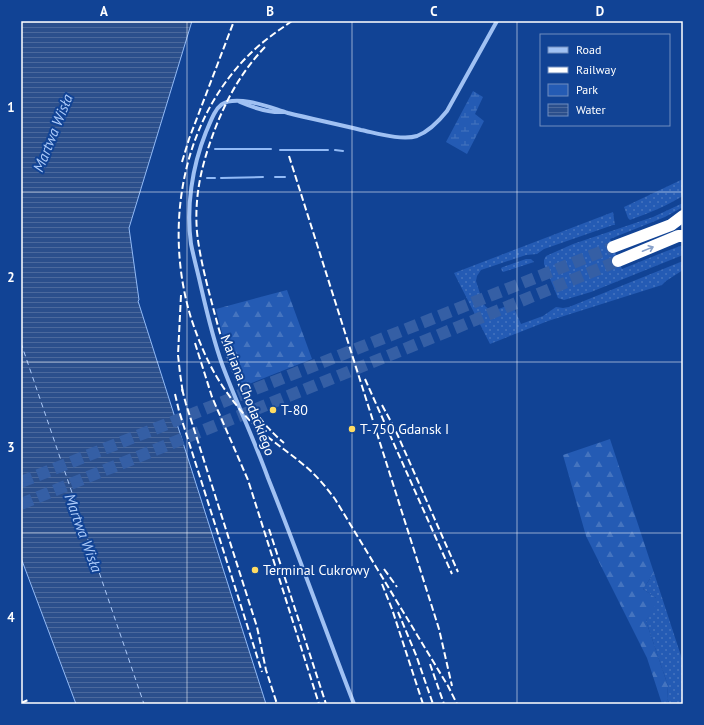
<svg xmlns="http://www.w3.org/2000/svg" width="704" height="725" font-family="'PT Sans',sans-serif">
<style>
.green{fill:url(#green-dots)}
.forest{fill:url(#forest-firs)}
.wetland{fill:url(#wetland-marsh)}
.water{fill:url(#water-rules);stroke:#92baf6}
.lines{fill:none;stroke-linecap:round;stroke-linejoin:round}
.stream{stroke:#92baf6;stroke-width:2}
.ferry{stroke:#adcbfa;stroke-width:1;stroke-dasharray:5 4;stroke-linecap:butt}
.highway-tunnel{stroke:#355fa5;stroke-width:12;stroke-dasharray:12 6;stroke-linecap:butt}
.street{stroke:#a0c1f3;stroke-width:4}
.highway{stroke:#fff;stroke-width:12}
.rail{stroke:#fff;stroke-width:2;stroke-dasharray:7 3;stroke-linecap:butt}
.oneway{stroke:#88a1ca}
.grid{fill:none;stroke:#fff;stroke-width:1;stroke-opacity:0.55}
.poi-dot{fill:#ffdc63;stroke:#114395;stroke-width:1.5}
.labels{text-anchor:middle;stroke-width:4;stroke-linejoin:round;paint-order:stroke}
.street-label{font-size:14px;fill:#fff;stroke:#114395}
.poi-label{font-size:14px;fill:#fff;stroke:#114395;text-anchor:start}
.water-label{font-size:15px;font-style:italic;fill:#adcbfa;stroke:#114395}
.neatline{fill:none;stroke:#fff;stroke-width:1.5}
.grid-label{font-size:13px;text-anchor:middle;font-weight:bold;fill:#fff}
</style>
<defs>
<pattern id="green-dots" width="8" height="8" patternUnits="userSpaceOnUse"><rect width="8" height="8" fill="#245bb4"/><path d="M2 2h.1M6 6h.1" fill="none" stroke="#4574bf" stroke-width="1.8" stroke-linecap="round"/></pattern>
<pattern id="forest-firs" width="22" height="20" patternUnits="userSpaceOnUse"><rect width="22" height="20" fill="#245bb4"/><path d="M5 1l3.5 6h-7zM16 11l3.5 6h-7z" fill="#4574bf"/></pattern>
<pattern id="wetland-marsh" width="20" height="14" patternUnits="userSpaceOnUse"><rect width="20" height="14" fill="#245bb4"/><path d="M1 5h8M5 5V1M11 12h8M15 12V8" fill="none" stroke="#4574bf"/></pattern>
<pattern id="water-rules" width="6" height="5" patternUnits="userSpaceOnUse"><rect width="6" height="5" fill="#2b4f8c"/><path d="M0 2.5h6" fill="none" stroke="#4b699d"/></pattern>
</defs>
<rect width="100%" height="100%" fill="#114395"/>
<g class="green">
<path d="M 683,179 L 683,196 C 666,206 649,213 630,220 L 628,218 L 624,207 Z"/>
<path d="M 683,203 L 683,207 L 665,217 L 610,239 L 622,269 L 664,252 L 683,245 L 683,255 L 591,292 L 564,300 L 558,298 L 544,264 L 544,260 L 546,256 L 573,244 L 653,217 Z"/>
<path d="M 613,212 C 614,217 614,220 615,225 L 613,225 L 544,249 L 537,254 L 526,255 L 481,270 L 477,276 L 476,281 L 483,303 L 485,306 L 490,310 L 496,310 L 512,304 L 521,324 L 543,316 L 556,307 L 563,308 L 569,307 L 683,261 L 683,270 L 666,281 L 662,285 L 548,321 L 490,344 L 454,273 Z"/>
<path d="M 526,259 L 531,259 L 534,262 L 503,272 L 502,271 L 501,268 L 503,267 Z"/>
<path d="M 654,573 L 683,662 L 683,704 L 670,704 L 667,699 L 668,686 L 646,621 L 656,598 L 643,589 Z"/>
</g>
<g class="forest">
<path d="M 287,290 L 312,359 L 244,386 C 228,364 223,335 216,309 L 268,295 Z"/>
<path d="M 610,439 L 654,573 L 643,589 L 656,598 L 657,605 L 653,608 L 646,621 L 668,686 L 667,699 L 670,704 L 662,704 L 647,658 L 586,536 L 563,455 Z"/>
</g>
<path class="wetland" d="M 473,91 L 483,97 L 475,114 L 484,121 L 467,154 L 446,142 Z"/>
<path class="water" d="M 21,21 L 192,21 L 129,228 L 139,300 L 138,301 L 266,704 L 76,704 L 21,558 Z"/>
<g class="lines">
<g class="stream">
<path d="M 215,149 L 271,149"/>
<path d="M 280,150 L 328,150"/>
<path d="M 335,150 L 343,151"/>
<path d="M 275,177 L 285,177"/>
<path d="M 207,178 L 215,178"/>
<path d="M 221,178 L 263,177"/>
</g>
<path class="ferry" d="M 21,343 L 144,704"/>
<g class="highway-tunnel">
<path d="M 21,482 L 613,247"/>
<path d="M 21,504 L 395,353 L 618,261"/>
</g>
<g class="street">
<path d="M 240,102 C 254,108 269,113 284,112"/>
<path d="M 354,704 C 325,629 298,553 268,478 C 254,439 236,402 222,364 C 213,339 207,313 201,287 C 198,273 194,259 191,244 C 186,207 192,167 206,132 C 217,106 219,97 250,102 C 263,104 275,109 288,113 C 312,119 337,124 361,130 C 376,133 402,141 417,136 C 430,131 439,121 447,111 L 497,21"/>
</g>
<g class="highway">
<path d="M 613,247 L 671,225 L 683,216"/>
<path d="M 618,261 L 678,236 L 683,236"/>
</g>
<g class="rail">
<path d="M 292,21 C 279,30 266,39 254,50 C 182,117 163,226 191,318 C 200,345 211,371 228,394 C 238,408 249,421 262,432 C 276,444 291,454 305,466 C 316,475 326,487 335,499 L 448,686 L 457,704"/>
<path d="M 265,47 C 242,71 227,98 215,129 C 202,163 194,195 197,232 C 200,260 208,288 215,315 C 229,367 242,407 284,443"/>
<path d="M 289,156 L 433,610 L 439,629 L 452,686"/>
<path d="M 182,162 L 189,139 L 234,21"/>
<path d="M 181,295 L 178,355 L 180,373 L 183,394"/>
<path d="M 195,343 L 212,397 L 248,480 L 319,704"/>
<path d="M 365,379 L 452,574"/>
<path d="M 182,389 L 186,404 L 257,627 L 266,670 L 277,704"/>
<path d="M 175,394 L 179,411 L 262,672"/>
<path d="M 382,405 L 395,429 L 458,572"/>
<path d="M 269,529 L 326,704"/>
<path d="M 384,569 L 397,587"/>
<path d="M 382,584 L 392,609 L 423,704"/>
<path d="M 398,612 L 416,655 L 433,704"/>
<path d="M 430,664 L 444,704"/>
<path d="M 21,703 L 28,700"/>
</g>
</g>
<defs><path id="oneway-shaft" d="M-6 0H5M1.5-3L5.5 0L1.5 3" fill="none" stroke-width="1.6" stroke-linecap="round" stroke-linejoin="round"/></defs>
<use class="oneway" href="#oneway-shaft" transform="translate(648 249) rotate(-22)"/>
<path class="grid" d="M 187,21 L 187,704M 352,21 L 352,704M 517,21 L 517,704M 21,192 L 683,192M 21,362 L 683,362M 21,533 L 683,533"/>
<g class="poi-dot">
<circle cx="273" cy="410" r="4"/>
<circle cx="352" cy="429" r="4"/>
<circle cx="255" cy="570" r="4"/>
</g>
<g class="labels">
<g class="street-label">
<text transform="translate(248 395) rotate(69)" y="5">Mariana Chodackiego</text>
</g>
<g class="poi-label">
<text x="281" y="415">T-80</text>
<text x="360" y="434">T-750 Gdansk I</text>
<text x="263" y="575">Terminal Cukrowy</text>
</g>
<g class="water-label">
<text transform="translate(53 133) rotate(-68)" y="5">Martwa Wisła</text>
<text transform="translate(83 533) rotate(70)" y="5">Martwa Wisła</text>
</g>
</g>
<rect width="704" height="725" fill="none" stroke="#114395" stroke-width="44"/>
<rect x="540" y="34" width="130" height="92" fill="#114395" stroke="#708ebf"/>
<rect x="548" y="47" width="20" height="6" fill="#a0c1f3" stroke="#708ebf"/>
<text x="576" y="54" font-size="12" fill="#ffffff">Road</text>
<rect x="548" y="67" width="20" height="6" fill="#ffffff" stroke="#708ebf"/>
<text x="576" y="74" font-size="12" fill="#ffffff">Railway</text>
<rect x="548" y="84" width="20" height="12" fill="#245bb4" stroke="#708ebf"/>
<text x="576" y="94" font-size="12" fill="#ffffff">Park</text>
<rect x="548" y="104" width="20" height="12" fill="url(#water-rules)" stroke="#708ebf"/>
<text x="576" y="114" font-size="12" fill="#ffffff">Water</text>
<rect x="22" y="22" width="660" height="681" class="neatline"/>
<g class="grid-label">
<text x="104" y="16">A</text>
<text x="270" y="16">B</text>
<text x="434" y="16">C</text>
<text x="600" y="16">D</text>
<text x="11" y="112">1</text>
<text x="11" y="282">2</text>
<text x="11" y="452">3</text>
<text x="11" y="622">4</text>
</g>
</svg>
